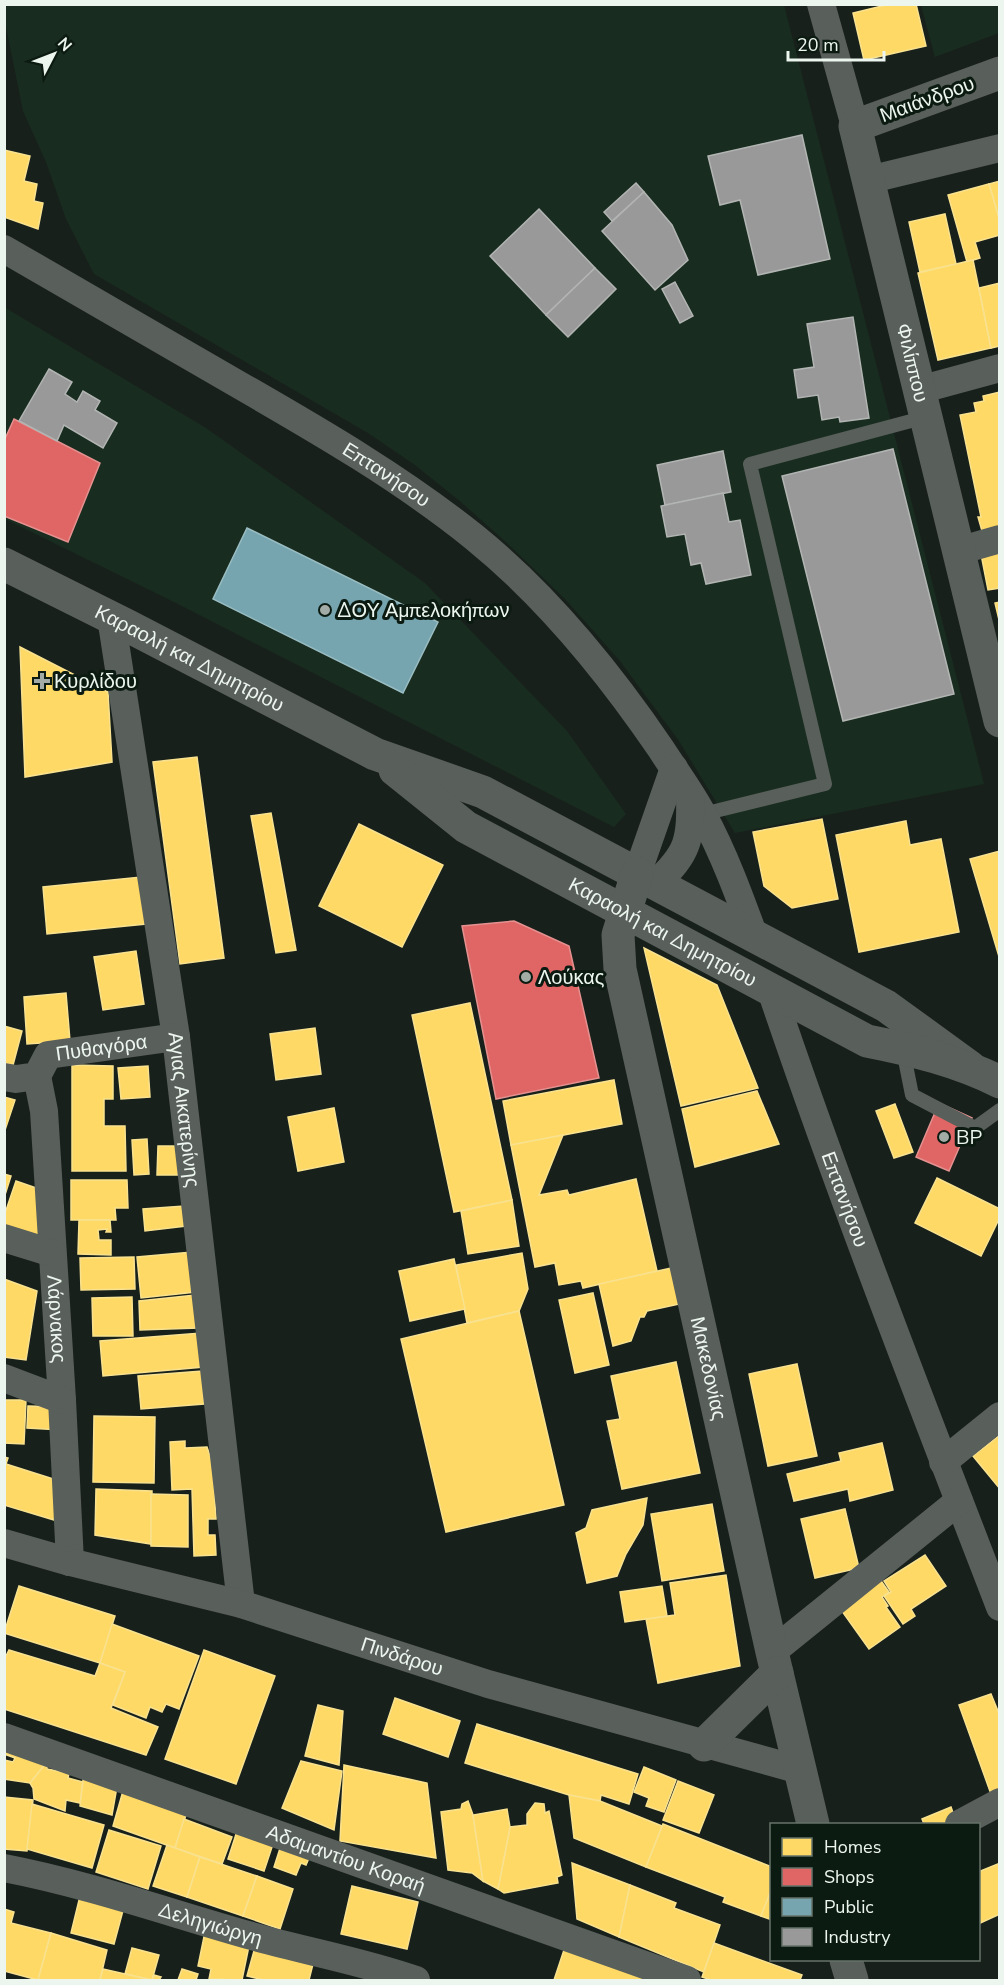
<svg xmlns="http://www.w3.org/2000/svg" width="1004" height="1985" font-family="'Nunito Sans',sans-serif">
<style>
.built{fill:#192c20}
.homes{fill:#ffd966;stroke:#f9e28f;stroke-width:1.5}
.shops{fill:#e06666;stroke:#e4918f;stroke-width:1.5}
.public{fill:#76a5af;stroke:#99bdc2;stroke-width:1.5}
.industry{fill:#999;stroke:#b2b5b3;stroke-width:1.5}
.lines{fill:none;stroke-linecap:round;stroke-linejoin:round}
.lane{stroke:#595f5b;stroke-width:14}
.street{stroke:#595f5b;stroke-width:28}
.secondary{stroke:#595f5b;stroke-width:33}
.poi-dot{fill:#a2aba5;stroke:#0c1b12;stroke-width:2}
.labels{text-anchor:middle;stroke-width:6;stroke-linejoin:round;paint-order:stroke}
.street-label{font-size:20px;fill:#ecf6ef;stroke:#0c1b12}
.poi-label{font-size:20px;fill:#ecf6ef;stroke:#0c1b12;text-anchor:start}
</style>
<rect width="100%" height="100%" fill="#18201c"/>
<g class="built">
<path d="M 4,5 L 784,5 L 984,784 L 735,833 L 679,741 L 620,661 L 565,599 L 508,544 L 461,502 L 415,465 L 368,433 L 94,274 L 66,219 L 46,162 L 23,111 L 5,22 Z"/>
<path d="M 921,5 L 999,5 L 999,33 L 935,57 Z"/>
<path d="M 4,307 L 206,428 L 425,583 L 567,731 L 626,814 L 614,827 L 178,604 L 5,519 Z"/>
</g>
<g class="homes">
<path d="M 890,4 L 916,4 L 926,46 L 864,60 L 853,13 Z"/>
<path d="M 4,150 L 30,156 L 24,181 L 37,184 L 34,201 L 43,203 L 38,229 L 4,217 Z"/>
<path d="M 1000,181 L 1000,222 L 989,184 Z"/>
<path d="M 989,184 L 1000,222 L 1000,235 L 975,242 L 980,258 L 967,262 L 948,195 Z"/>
<path d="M 945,214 L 956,264 L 920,272 L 909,222 Z"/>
<path d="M 973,260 L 991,348 L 938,360 L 918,273 Z"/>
<path d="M 1000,283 L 1000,346 L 991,348 L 979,288 Z"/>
<path d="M 1000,392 L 1000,528 L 982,531 L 978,517 L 981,517 L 960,415 L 976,412 L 974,403 L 984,401 L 983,396 Z"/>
<path d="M 1000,545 L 1000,588 L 988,590 L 980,549 Z"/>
<path d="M 1000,602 L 1000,624 L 995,603 Z"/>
<path d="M 20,647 L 108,692 L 112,762 L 25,777 Z"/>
<path d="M 197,757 L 224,958 L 180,964 L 153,762 Z"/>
<path d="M 271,813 L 296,950 L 276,953 L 251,816 Z"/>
<path d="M 822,819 L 838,899 L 792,908 L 764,886 L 753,832 Z"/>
<path d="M 906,821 L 910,845 L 941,839 L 959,932 L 859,952 L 836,835 Z"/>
<path d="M 359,824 L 443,865 L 402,947 L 319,906 Z"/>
<path d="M 1000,851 L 1000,960 L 970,859 Z"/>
<path d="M 141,877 L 146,924 L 47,934 L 43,887 Z"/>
<path d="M 644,948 L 717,985 L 758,1088 L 681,1106 Z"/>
<path d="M 136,951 L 144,1004 L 103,1010 L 94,957 Z"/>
<path d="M 66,993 L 70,1041 L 27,1044 L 24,997 Z"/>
<path d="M 470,1003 L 512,1200 L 454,1212 L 412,1015 Z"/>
<path d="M 4,1026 L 22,1031 L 13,1065 L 4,1063 Z"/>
<path d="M 315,1028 L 321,1074 L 276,1080 L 270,1034 Z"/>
<path d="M 72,1065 L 113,1066 L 113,1099 L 104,1099 L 104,1126 L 125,1126 L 126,1171 L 72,1171 Z"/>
<path d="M 148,1066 L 150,1097 L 121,1099 L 118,1068 Z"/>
<path d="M 614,1080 L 622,1124 L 511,1145 L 503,1101 Z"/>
<path d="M 757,1091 L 779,1144 L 695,1167 L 682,1109 Z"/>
<path d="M 4,1097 L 15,1100 L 4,1133 Z"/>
<path d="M 895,1104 L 913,1152 L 894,1158 L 876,1111 Z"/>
<path d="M 334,1108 L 344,1162 L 298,1171 L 288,1117 Z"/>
<path d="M 563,1135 L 539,1195 L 567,1190 L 569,1195 L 636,1179 L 657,1271 L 583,1288 L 581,1281 L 559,1285 L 555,1263 L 535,1267 L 511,1145 Z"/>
<path d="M 147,1139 L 149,1174 L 134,1175 L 132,1140 Z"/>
<path d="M 158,1146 L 178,1146 L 178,1175 L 157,1175 Z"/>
<path d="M 4,1174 L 11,1176 L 4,1198 Z"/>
<path d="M 937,1178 L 1000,1209 L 1000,1217 L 981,1256 L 915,1223 Z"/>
<path d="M 71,1180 L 127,1180 L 128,1208 L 115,1208 L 116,1220 L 71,1220 Z"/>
<path d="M 16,1181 L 48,1192 L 46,1238 L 4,1225 L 4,1216 Z"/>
<path d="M 512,1200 L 519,1246 L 468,1254 L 461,1211 Z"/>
<path d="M 184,1206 L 186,1226 L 145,1231 L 143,1209 Z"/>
<path d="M 79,1220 L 110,1220 L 111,1232 L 106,1232 L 107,1229 L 98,1230 L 99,1240 L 111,1240 L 111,1255 L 78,1254 Z"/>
<path d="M 192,1252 L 196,1292 L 141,1298 L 137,1257 Z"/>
<path d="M 522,1253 L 528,1289 L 519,1311 L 467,1323 L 456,1265 Z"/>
<path d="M 134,1257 L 135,1289 L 81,1290 L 80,1258 Z"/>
<path d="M 454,1259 L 465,1309 L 410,1321 L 399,1271 Z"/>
<path d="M 676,1267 L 684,1303 L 647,1311 L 644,1317 L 640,1317 L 631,1341 L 613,1346 L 599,1284 Z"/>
<path d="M 4,1279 L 37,1291 L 26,1360 L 4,1357 Z"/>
<path d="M 593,1293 L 609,1365 L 575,1373 L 559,1300 Z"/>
<path d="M 195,1295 L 198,1328 L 140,1330 L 139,1301 Z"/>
<path d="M 132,1297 L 133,1336 L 93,1336 L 92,1298 Z"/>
<path d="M 519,1311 L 564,1505 L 446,1532 L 401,1339 Z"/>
<path d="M 201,1333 L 204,1367 L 103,1376 L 100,1341 Z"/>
<path d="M 676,1362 L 700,1473 L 622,1489 L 607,1421 L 620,1419 L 611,1376 Z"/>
<path d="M 797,1364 L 817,1456 L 768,1466 L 749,1374 Z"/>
<path d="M 202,1371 L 204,1404 L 141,1409 L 138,1376 Z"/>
<path d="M 4,1400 L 26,1400 L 24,1444 L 4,1443 Z"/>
<path d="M 28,1406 L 62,1407 L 61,1430 L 27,1428 Z"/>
<path d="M 94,1416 L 155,1417 L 154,1483 L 93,1482 Z"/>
<path d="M 1000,1435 L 1000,1489 L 973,1456 Z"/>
<path d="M 185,1441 L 185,1448 L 207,1447 L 213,1465 L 216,1519 L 208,1519 L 208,1535 L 215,1535 L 216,1555 L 194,1556 L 192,1489 L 172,1490 L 170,1442 Z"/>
<path d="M 882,1443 L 893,1490 L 850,1501 L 848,1489 L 794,1501 L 787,1474 L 841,1461 L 839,1453 Z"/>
<path d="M 4,1457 L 8,1458 L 6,1464 L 66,1483 L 54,1520 L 4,1505 Z"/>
<path d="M 96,1489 L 152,1491 L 151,1544 L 95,1535 Z"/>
<path d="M 151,1494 L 188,1495 L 188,1547 L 151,1546 Z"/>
<path d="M 647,1498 L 643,1525 L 626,1554 L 617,1576 L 587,1583 L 576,1533 L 586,1528 L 592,1510 Z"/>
<path d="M 712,1504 L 724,1571 L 662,1581 L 651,1514 Z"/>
<path d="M 845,1509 L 859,1568 L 815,1578 L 801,1519 Z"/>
<path d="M 925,1555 L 946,1586 L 911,1609 L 915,1616 L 903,1624 L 884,1596 L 891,1592 L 884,1581 Z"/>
<path d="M 726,1575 L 740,1666 L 658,1683 L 646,1619 L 675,1615 L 670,1583 Z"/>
<path d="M 879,1578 L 889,1592 L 882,1597 L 888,1606 L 886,1607 L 900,1627 L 869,1649 L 839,1607 Z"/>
<path d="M 19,1586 L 115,1616 L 100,1663 L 4,1633 Z"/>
<path d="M 662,1586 L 667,1616 L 625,1622 L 620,1592 Z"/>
<path d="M 112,1624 L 199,1656 L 179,1709 L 166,1704 L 162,1712 L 150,1707 L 146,1718 L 113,1705 L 125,1672 L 100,1663 Z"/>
<path d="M 9,1650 L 95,1676 L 100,1663 L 125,1672 L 111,1708 L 158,1727 L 146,1755 L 4,1709 L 4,1660 Z"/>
<path d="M 204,1650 L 275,1676 L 236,1784 L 165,1759 Z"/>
<path d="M 991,1694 L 1000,1716 L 1000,1791 L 991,1794 L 959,1705 Z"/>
<path d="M 395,1698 L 460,1721 L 448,1757 L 383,1734 Z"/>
<path d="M 318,1705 L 343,1711 L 339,1765 L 305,1756 Z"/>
<path d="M 477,1724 L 638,1774 L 629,1804 L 601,1795 L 600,1801 L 569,1795 L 465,1763 Z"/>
<path d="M 8,1740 L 47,1762 L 30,1783 L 4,1779 L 4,1760 L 13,1762 L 15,1758 L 4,1754 Z"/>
<path d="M 301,1761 L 342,1771 L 334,1830 L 282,1808 Z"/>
<path d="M 47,1762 L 47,1769 L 69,1773 L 68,1778 L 83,1782 L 80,1803 L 66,1800 L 65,1811 L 34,1799 L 33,1788 L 30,1783 Z"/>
<path d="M 344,1765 L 427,1783 L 436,1858 L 340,1841 Z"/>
<path d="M 644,1767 L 676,1780 L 664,1812 L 646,1806 L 649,1798 L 634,1792 Z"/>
<path d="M 84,1772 L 118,1781 L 112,1815 L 80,1806 Z"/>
<path d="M 678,1781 L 714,1795 L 699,1833 L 663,1820 Z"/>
<path d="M 125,1784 L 189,1806 L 175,1848 L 113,1826 Z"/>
<path d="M 569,1795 L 600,1801 L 662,1826 L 646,1867 L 574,1838 Z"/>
<path d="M 4,1797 L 33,1800 L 27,1851 L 4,1849 Z"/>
<path d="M 468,1801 L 473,1815 L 483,1881 L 472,1873 L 448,1870 L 441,1812 L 461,1809 L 462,1804 Z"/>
<path d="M 535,1803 L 544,1804 L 545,1813 L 549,1811 L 562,1875 L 557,1877 L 558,1883 L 504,1893 L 498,1889 L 510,1827 L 527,1825 L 527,1814 Z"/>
<path d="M 32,1804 L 104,1825 L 92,1868 L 27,1849 Z"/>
<path d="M 951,1807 L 956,1821 L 947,1824 L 924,1824 L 922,1819 Z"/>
<path d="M 507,1809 L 510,1827 L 498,1889 L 483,1881 L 473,1815 Z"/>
<path d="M 184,1819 L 232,1837 L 222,1864 L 175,1848 Z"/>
<path d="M 663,1824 L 772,1867 L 772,1888 L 761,1916 L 723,1902 L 725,1897 L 646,1867 Z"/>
<path d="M 239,1825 L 275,1838 L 264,1871 L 228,1859 Z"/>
<path d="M 109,1830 L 161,1846 L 148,1889 L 96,1872 Z"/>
<path d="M 283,1839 L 309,1858 L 306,1865 L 301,1863 L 296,1875 L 274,1867 Z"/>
<path d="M 167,1845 L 200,1857 L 187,1897 L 153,1886 Z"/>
<path d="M 200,1857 L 257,1876 L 243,1916 L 187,1897 Z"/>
<path d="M 572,1863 L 630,1885 L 619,1937 L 577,1919 Z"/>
<path d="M 1000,1863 L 1000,1914 L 978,1924 L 978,1872 Z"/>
<path d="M 257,1876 L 293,1889 L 280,1929 L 243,1916 Z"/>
<path d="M 630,1885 L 676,1903 L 674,1908 L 720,1925 L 704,1972 L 619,1937 Z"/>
<path d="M 352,1886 L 418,1902 L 407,1949 L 341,1934 Z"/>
<path d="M 772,1888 L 772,1920 L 761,1916 Z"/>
<path d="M 81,1892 L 125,1903 L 114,1944 L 71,1933 Z"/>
<path d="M 4,1909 L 14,1912 L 11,1923 L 51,1933 L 38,1980 L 4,1971 Z"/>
<path d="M 205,1932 L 250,1941 L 242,1980 L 209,1979 L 211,1969 L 198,1966 Z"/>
<path d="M 51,1933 L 107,1950 L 100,1980 L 38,1980 Z"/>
<path d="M 257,1940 L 315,1956 L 309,1980 L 264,1980 L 247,1976 Z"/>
<path d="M 714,1943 L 802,1975 L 800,1980 L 711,1980 L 702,1977 Z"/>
<path d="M 132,1948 L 159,1955 L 152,1980 L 125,1974 Z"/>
<path d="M 564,1950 L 664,1980 L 554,1980 Z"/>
<path d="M 103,1969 L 125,1974 L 152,1980 L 100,1980 Z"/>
<path d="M 182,1969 L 198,1974 L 196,1980 L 178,1980 Z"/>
<path d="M 154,1975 L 161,1977 L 159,1980 L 152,1980 Z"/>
</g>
<g class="shops">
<path d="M 14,419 L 100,463 L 68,542 L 4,516 L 4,441 Z"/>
<path d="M 514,921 L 569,946 L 599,1078 L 496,1099 L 462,926 Z"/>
<path d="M 939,1103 L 972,1118 L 949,1171 L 916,1157 Z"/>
</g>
<path class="public" d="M 247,528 L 438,622 L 403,693 L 213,599 Z"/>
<g class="industry">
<path d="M 802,135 L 830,259 L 758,275 L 740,200 L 720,205 L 708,156 Z"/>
<path d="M 636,183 L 644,192 L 612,221 L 604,212 Z"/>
<path d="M 644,192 L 672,225 L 688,260 L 655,290 L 602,231 Z"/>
<path d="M 539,209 L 595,268 L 546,315 L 490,256 Z"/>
<path d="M 595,268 L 616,289 L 568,337 L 546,315 Z"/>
<path d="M 675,282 L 693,316 L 680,323 L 662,289 Z"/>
<path d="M 853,317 L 869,418 L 840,422 L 839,417 L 822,420 L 818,395 L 798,398 L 794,370 L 814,367 L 807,324 Z"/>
<path d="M 49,369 L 72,382 L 65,394 L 77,402 L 83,391 L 100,401 L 95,410 L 117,423 L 103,448 L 64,425 L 57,441 L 19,421 Z"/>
<path d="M 893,449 L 954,694 L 843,721 L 782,476 Z"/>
<path d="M 723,451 L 731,492 L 665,505 L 657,465 Z"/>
<path d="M 723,493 L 729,522 L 740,520 L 751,575 L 706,584 L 701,563 L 691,565 L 685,534 L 667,537 L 661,506 Z"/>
</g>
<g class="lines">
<g class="lane">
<path d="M 703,814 L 825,784 L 750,464 L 926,417"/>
<path d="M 903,1050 L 912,1095 L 975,1128 L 1000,1110"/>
</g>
<g class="street">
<path d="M 821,4 L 855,126"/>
<path d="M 868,180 L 1000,148"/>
<path id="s1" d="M 4,249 C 83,295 162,340 241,386 C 321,432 402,479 474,537 C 547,596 608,671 661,749 C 675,771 691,792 703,815 C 724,854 739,895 754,936"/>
<path d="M 919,390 L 1000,368"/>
<path d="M 958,551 L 1000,539"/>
<path id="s2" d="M 111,617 L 176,1037 L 241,1604"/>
<path d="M 637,874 L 674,768"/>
<path d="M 655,884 C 689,853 691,840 690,794"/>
<path id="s3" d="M 771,990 C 841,1197 921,1402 1000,1607"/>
<path id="s4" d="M 37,1076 L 44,1111 L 62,1400 L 70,1562"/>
<path id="s5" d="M 4,1077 L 16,1079 L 37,1076 L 48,1055 L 176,1037"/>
<path d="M 4,1238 L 52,1253"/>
<path d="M 4,1378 L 62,1400"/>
<path d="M 943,1462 L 1000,1416"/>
<path id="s6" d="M 4,1543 L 70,1562 L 241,1604 L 488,1684 L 800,1770"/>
<path d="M 772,1652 L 959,1501"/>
<path id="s7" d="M 4,1737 L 687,1980"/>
<path d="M 959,1824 L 1000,1802"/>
<path id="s8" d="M 4,1868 C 87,1884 167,1912 248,1935 C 304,1951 362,1961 416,1980"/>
</g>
<g class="secondary">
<path id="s9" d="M 1000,73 L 855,126 L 1000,721"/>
<path id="s10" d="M 4,564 L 128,626 L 375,754 L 483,792 L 886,1006 L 970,1067"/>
<path id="s11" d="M 395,770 L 466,827 L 867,1041 C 913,1050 958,1061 1000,1082"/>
<path id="s12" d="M 637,874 L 618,935 L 620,969 L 772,1652 L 813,1824"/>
<path d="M 704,1745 L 777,1673"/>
<path d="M 846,1960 L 852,1980"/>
</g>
</g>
<g class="poi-dot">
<circle cx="325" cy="610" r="6"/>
<path d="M39 672h6v6h6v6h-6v6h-6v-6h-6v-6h6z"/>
<circle cx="526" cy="977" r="6"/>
<circle cx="944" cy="1137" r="6"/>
</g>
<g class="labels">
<g class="street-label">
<text transform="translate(927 99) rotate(-20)" y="7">Μαιάνδρου</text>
<text dy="7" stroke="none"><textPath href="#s9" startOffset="398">Φιλίππου</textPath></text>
<text dy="7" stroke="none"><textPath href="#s1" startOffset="444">Επτανήσου</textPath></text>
<text dy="7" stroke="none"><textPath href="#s10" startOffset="208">Καραολή και Δημητρίου</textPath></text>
<text dy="7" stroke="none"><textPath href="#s11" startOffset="314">Καραολή και Δημητρίου</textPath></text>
<text dy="7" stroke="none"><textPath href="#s5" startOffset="111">Πυθαγόρα</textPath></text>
<text dy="7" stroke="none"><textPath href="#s2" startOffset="498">Αγιας Αικατερίνης</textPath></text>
<text dy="7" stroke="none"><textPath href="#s3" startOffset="222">Επτανήσου</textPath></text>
<text dy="7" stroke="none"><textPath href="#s4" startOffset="244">Λάρνακος</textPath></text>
<text dy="7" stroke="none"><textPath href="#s12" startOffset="507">Μακεδονίας</textPath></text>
<text dy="7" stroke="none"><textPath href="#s6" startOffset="414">Πινδάρου</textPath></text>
<text dy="7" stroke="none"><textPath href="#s7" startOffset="363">Αδαμαντίου Κοραή</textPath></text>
<text dy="7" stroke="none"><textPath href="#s8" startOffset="214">Δεληγιώργη</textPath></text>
</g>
<g class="poi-label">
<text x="337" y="617">ΔΟΥ Αμπελοκήπων</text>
<text x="54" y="688">Κυρλίδου</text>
<text x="538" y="984">Λούκας</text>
<text x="956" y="1144">BP</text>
</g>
</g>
<rect width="1004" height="1985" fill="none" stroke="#ecf6ef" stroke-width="12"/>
<rect x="770" y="1823" width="210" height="138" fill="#0c1b12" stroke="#66736a" stroke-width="1.5"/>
<rect x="782" y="1838" width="30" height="18" fill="#ffd966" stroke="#66736a" stroke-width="1.5"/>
<text x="824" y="1853" font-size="18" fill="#ecf6ef">Homes</text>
<rect x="782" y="1868" width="30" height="18" fill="#e06666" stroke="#66736a" stroke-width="1.5"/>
<text x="824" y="1883" font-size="18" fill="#ecf6ef">Shops</text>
<rect x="782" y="1898" width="30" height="18" fill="#76a5af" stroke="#66736a" stroke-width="1.5"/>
<text x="824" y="1913" font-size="18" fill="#ecf6ef">Public</text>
<rect x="782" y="1928" width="30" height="18" fill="#999999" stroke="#66736a" stroke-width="1.5"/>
<text x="824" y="1943" font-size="18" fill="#ecf6ef">Industry</text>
<g transform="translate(54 54) rotate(48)" stroke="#0c1b12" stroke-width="4.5" paint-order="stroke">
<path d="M0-4.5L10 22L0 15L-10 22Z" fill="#ecf6ef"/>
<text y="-9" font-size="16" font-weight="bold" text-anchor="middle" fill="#ecf6ef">N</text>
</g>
<path d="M788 51v9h96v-9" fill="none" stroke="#ecf6ef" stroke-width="3"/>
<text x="797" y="51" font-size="18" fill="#ecf6ef" stroke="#0c1b12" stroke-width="4.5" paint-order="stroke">20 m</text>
</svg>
